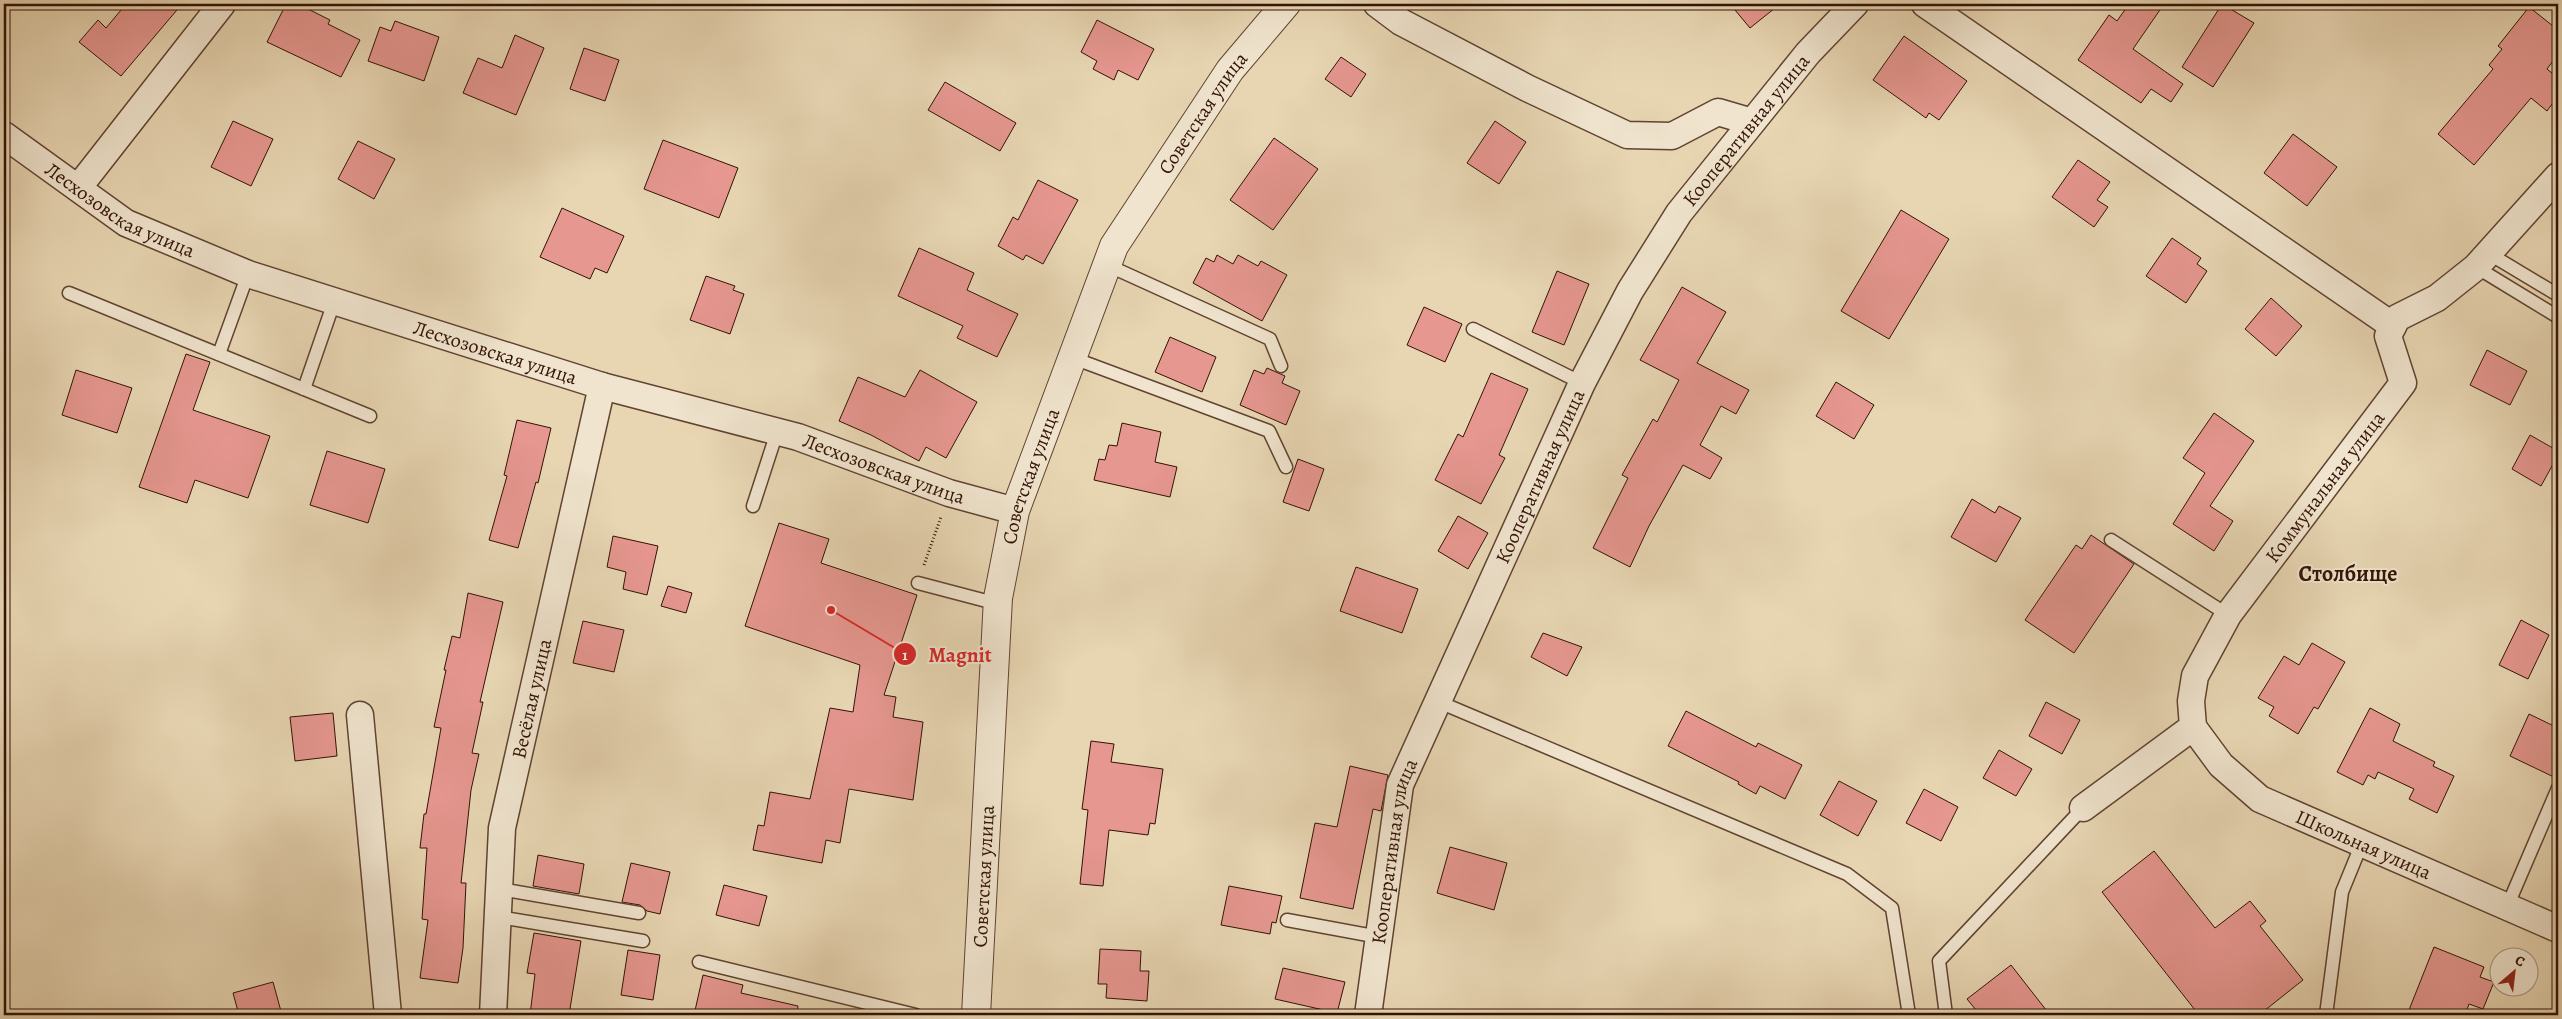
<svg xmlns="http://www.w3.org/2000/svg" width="2562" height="1019" font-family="Alegreya,serif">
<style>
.building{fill:#e69790;stroke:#321205}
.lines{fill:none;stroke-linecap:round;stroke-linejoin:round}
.service-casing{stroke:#604330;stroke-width:15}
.minor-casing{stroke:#604330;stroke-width:29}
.tertiary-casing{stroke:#604330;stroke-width:30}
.path{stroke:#321205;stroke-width:3;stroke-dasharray:1 2.5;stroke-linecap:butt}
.service{stroke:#f0e4ce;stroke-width:12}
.minor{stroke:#f0e4ce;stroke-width:26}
.tertiary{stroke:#f0e4ce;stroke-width:28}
.labels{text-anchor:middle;stroke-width:4;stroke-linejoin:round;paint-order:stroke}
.street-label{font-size:20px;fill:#321205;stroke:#f0e4ce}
.quarter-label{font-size:22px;font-weight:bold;fill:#321205;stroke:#f0e4ce}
.leader{fill:none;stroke:#d62828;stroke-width:2}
.callout-dot{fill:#d62828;stroke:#f0e4ce;stroke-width:2}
.mark-label{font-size:15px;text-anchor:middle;font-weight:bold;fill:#fff}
.callout-label{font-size:21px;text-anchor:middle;font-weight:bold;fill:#d62828;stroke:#f0e4ce;stroke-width:4;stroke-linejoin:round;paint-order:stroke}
</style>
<rect width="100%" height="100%" fill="#e8d6b3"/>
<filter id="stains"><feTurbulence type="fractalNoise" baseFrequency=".004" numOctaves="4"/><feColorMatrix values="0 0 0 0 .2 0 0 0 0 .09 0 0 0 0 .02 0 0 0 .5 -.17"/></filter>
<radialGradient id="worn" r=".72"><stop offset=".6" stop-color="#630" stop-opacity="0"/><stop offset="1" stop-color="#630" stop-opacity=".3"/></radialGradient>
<g class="building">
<path d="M 126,4 L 182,4 L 121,76 L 79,42 L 98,20 L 106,28 Z"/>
<path d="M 286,4 L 311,4 L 308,9 L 330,20 L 328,24 L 360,40 L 341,77 L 267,42 Z"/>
<path d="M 1730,4 L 1780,4 L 1750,28 Z"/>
<path d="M 2129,4 L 2164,4 L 2133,49 L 2183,84 L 2171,102 L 2151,89 L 2141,103 L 2078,60 L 2109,15 L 2117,21 Z"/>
<path d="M 2222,4 L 2254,23 L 2213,87 L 2182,67 Z"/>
<path d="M 2529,7 L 2558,30 L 2558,54 L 2547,69 L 2558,78 L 2558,96 L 2547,111 L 2531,98 L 2474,165 L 2438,134 L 2493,69 L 2489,65 L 2502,49 L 2498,46 Z"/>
<path d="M 1097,20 L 1154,49 L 1138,80 L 1118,70 L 1114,80 L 1093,69 L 1097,61 L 1081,52 Z"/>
<path d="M 395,21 L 439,37 L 424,81 L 368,61 L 380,27 L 391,31 Z"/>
<path d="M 515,35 L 544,48 L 516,115 L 463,93 L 478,58 L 502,68 Z"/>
<path d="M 1904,36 L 1967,81 L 1939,120 L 1929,113 L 1926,118 L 1873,80 Z"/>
<path d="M 584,48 L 619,60 L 605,101 L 570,89 Z"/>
<path d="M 1341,57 L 1366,74 L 1351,97 L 1325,79 Z"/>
<path d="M 945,82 L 1016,123 L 1000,151 L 928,110 Z"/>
<path d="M 233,121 L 273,139 L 251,186 L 211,167 Z"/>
<path d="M 1495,121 L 1526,142 L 1499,184 L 1467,163 Z"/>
<path d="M 2293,134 L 2337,167 L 2307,206 L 2264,173 Z"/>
<path d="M 1274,138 L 1318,169 L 1273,230 L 1230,200 Z"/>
<path d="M 663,140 L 738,168 L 719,218 L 644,189 Z"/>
<path d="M 358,141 L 395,159 L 374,199 L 338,179 Z"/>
<path d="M 2078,160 L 2110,182 L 2097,200 L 2108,207 L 2094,227 L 2052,197 Z"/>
<path d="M 1038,180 L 1078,200 L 1043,264 L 1026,255 L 1023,260 L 998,246 L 1013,217 L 1018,220 Z"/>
<path d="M 562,208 L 624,236 L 607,273 L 595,268 L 590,279 L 540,257 Z"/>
<path d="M 1901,210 L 1949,239 L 1889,339 L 1841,311 Z"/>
<path d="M 2172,238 L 2201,258 L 2197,264 L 2207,271 L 2186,303 L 2146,276 Z"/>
<path d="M 919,248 L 974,273 L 967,290 L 1018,314 L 997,357 L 957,338 L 963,326 L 898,296 Z"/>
<path d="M 1217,255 L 1233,264 L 1238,255 L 1258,266 L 1261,261 L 1287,275 L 1262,321 L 1193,283 L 1206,258 L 1214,262 Z"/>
<path d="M 1557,271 L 1589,284 L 1564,345 L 1532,332 Z"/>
<path d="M 706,276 L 735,286 L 733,290 L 744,294 L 730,334 L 690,320 Z"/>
<path d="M 1682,287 L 1726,312 L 1697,363 L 1749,390 L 1736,414 L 1721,406 L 1700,445 L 1722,458 L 1710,479 L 1683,465 L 1649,526 L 1630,567 L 1593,548 L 1628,478 L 1622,475 L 1653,419 L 1657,422 L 1679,380 L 1640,360 Z"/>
<path d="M 2271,298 L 2302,326 L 2276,356 L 2245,329 Z"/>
<path d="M 1424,307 L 1462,324 L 1445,362 L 1407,345 Z"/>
<path d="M 1170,337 L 1216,357 L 1202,392 L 1155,372 Z"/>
<path d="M 2487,350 L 2527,371 L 2510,405 L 2470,385 Z"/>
<path d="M 186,354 L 210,362 L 193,410 L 270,436 L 248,498 L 195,480 L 187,503 L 139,487 Z"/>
<path d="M 1267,368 L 1285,376 L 1282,383 L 1300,391 L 1286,425 L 1240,405 L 1254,370 L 1264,374 Z"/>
<path d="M 76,370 L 132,388 L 117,433 L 62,415 Z"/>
<path d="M 920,370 L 977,402 L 946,458 L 926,447 L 919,461 L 871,435 L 839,421 L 858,377 L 905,397 Z"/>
<path d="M 1491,373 L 1528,389 L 1499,455 L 1505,458 L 1481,504 L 1435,480 L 1458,434 L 1463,437 Z"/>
<path d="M 1836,382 L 1874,405 L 1854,439 L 1816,416 Z"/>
<path d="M 2214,413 L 2254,441 L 2210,506 L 2233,521 L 2214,551 L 2173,524 L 2205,473 L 2183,458 Z"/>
<path d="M 517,420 L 551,428 L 538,483 L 536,482 L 518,548 L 489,540 L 507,476 L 504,475 Z"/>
<path d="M 1122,423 L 1161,432 L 1155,462 L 1177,467 L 1170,497 L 1094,480 L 1099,459 L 1105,460 L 1109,445 L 1117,446 Z"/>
<path d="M 2530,435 L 2558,451 L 2558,455 L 2541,486 L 2512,469 Z"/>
<path d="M 327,451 L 385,469 L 368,523 L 310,505 Z"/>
<path d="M 1298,459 L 1324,469 L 1309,511 L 1283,502 Z"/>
<path d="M 1972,499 L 1995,513 L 1999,506 L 2021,518 L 1996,562 L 1951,537 Z"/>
<path d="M 1458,516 L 1488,533 L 1468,569 L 1438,551 Z"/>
<path d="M 779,523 L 829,539 L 821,563 L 917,595 L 884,695 L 896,697 L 893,717 L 923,722 L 913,800 L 849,789 L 840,843 L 826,840 L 822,863 L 753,850 L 758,825 L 764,826 L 770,792 L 810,799 L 830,708 L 853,712 L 860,665 L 745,626 Z"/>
<path d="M 2091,535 L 2134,564 L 2074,653 L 2025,620 L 2076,545 L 2082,549 Z"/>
<path d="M 613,536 L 658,546 L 647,595 L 623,589 L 626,572 L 607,567 Z"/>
<path d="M 1356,567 L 1418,589 L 1402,633 L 1340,611 Z"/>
<path d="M 668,586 L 692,593 L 686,613 L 661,606 Z"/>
<path d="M 468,593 L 503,602 L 480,702 L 483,702 L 472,753 L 479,754 L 471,790 L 461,883 L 466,883 L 463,948 L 458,983 L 420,978 L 428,920 L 422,919 L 427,848 L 420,848 L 424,814 L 426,814 L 441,728 L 434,727 L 446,670 L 444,670 L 452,636 L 460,638 Z"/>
<path d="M 2521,620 L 2549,635 L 2528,679 L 2499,665 Z"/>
<path d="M 583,621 L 624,630 L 614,672 L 573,663 Z"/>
<path d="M 1543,633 L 1582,647 L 1567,676 L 1531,657 Z"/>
<path d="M 2312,643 L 2345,662 L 2318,709 L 2314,707 L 2298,734 L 2269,716 L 2274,707 L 2258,698 L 2284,656 L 2299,665 Z"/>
<path d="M 2046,702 L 2080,720 L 2062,754 L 2029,736 Z"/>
<path d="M 2370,708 L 2400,724 L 2393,741 L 2435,762 L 2433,766 L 2454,776 L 2437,813 L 2409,799 L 2414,789 L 2378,772 L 2375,779 L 2368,775 L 2363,785 L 2337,772 Z"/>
<path d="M 1686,711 L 1756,747 L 1758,743 L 1802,765 L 1785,799 L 1760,786 L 1756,794 L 1738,784 L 1739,782 L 1668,746 Z"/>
<path d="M 333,713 L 337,756 L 295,761 L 290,717 Z"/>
<path d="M 2529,714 L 2558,728 L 2558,779 L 2510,756 Z"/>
<path d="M 1091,741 L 1114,744 L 1111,762 L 1163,769 L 1155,824 L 1150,823 L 1148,835 L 1109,830 L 1103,886 L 1080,884 L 1088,810 L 1082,809 Z"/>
<path d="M 1999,750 L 2032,769 L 2016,796 L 1983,778 Z"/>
<path d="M 1350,766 L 1388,775 L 1381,811 L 1373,809 L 1353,909 L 1300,898 L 1315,823 L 1337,827 Z"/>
<path d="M 1839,781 L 1877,801 L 1858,836 L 1820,815 Z"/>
<path d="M 1924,789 L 1958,807 L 1941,841 L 1906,823 Z"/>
<path d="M 1450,847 L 1507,863 L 1494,910 L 1437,893 Z"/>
<path d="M 2154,851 L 2215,928 L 2250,901 L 2266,921 L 2260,926 L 2303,980 L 2259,1015 L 2199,1015 L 2102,892 Z"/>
<path d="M 538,855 L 584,864 L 579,894 L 533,886 Z"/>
<path d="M 631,863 L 670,872 L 660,914 L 647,911 L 640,905 L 622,902 Z"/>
<path d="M 724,885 L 767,896 L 759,926 L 716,915 Z"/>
<path d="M 1229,886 L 1282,896 L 1276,923 L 1272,922 L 1270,934 L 1221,925 Z"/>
<path d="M 534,933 L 581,941 L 569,1015 L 530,1015 L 535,974 L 527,973 Z"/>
<path d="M 2434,947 L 2484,967 L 2480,977 L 2494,982 L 2483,1009 L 2469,1004 L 2465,1015 L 2407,1015 Z"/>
<path d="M 1100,949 L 1141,951 L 1140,971 L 1149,971 L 1147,1001 L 1106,998 L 1107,984 L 1098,984 Z"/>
<path d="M 628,950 L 660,955 L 653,1000 L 621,995 Z"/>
<path d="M 2011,965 L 2025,983 L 2050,1015 L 1980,1015 L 1967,999 Z"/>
<path d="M 1283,968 L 1345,982 L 1337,1013 L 1275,999 Z"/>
<path d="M 703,975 L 743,985 L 741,993 L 798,1006 L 797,1015 L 694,1015 Z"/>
<path d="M 273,982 L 282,1015 L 239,1015 L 233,993 Z"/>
</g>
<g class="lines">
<g class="service-casing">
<g id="service">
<path d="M 2488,253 L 2558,295"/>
<path d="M 1107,265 L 1270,339 L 1281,366"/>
<path d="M 2476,267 L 2558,317"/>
<path d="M 69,293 L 370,416"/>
<path d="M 1473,329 L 1582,383"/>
<path d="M 219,354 L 248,274"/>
<path d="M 1073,358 L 1269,431 L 1286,467"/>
<path d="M 304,389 L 334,302"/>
<path d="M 753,506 L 777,432"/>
<path d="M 2111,540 L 2228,615"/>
<path d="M 918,583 L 998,604"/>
<path d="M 1439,702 L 1847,874 L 1892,908 L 1909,1015"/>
<path d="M 500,889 L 639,913"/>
<path d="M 2507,907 L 2558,788"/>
<path d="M 499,917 L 643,941"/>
<path d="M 1287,920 L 1379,937"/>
<path d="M 699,962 L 916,1015"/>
<path d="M 1946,1015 L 1939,961 L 2083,808"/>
<path d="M 2326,1015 L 2342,892 L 2362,843"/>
</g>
</g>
<g class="minor-casing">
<g id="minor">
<path d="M 1377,4 L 1401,22 L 1527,88 L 1627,135 L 1672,136 L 1718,112 L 1752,122"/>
<path d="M 1925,4 L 2393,326"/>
<path id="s1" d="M 4,135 L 126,223 L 248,274 L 602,386 L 798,437 L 949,493 L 1015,511"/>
<path d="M 78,188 L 222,4"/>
<path d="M 360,715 L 388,1015"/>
<path id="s2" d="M 2193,727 L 2221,765 L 2260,799 L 2558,929"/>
<path id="s3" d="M 2083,808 L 2193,727 L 2191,701 L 2195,676 L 2228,615 L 2403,383 L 2388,336 L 2397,318 L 2437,298 L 2476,267 L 2558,176"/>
<path id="s4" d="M 493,1015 L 502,828 L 602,386"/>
<path id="s5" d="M 1368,1015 L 1400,785 L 1582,383 L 1630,291 L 1679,213 L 1808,53 L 1855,4"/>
</g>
</g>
<g class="tertiary-casing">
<g id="tertiary">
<path id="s6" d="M 976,1015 L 998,598 L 1015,511 L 1114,246 L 1230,70 L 1286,4"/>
</g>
</g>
<path class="path" d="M 924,565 L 941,517"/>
<use href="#service" class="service"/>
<use href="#minor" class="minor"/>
<use href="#tertiary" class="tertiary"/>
</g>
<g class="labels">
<g class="street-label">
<text dy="7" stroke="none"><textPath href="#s6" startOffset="949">Советская улица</textPath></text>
<text dy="7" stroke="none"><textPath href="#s5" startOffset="976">Кооперативная улица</textPath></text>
<text dy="7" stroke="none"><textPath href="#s1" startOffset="139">Лесхозовская улица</textPath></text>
<text dy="7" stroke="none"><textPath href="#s1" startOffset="542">Лесхозовская улица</textPath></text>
<text dy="7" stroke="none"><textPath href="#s1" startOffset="948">Лесхозовская улица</textPath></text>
<text dy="7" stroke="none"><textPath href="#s5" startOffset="571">Кооперативная улица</textPath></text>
<text dy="7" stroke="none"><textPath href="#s6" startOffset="544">Советская улица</textPath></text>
<text dy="7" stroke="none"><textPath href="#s3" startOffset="418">Коммунальная улица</textPath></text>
<text dy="7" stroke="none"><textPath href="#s4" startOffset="320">Весёлая улица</textPath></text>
<text dy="7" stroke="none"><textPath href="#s2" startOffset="212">Школьная улица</textPath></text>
<text dy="7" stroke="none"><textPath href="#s5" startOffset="166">Кооперативная улица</textPath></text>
<text dy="7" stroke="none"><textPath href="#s6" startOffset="139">Советская улица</textPath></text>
</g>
<g class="quarter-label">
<text x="2348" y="581">Столбище</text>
</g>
</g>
<path class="leader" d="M831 610L905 654"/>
<g class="callout-dot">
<circle cx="831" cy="610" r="5"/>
<circle cx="905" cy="654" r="12"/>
</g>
<g class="mark-label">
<text x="905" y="660">1</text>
</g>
<g class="callout-label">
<text x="960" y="662">Magnit</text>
</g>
<rect width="2562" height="1019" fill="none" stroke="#e8d6b3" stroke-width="20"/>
<rect x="5" y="5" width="2552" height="1009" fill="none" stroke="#321205" stroke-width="2.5"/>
<rect x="10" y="10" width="2542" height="999" fill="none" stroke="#321205"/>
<g transform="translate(2514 972) rotate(28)"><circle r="24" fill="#f0e4ce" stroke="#a4907e"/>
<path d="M0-4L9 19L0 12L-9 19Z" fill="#8f2418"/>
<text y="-8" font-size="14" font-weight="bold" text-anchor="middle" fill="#321205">С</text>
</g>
<rect width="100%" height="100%" filter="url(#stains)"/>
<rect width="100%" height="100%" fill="url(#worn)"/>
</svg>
